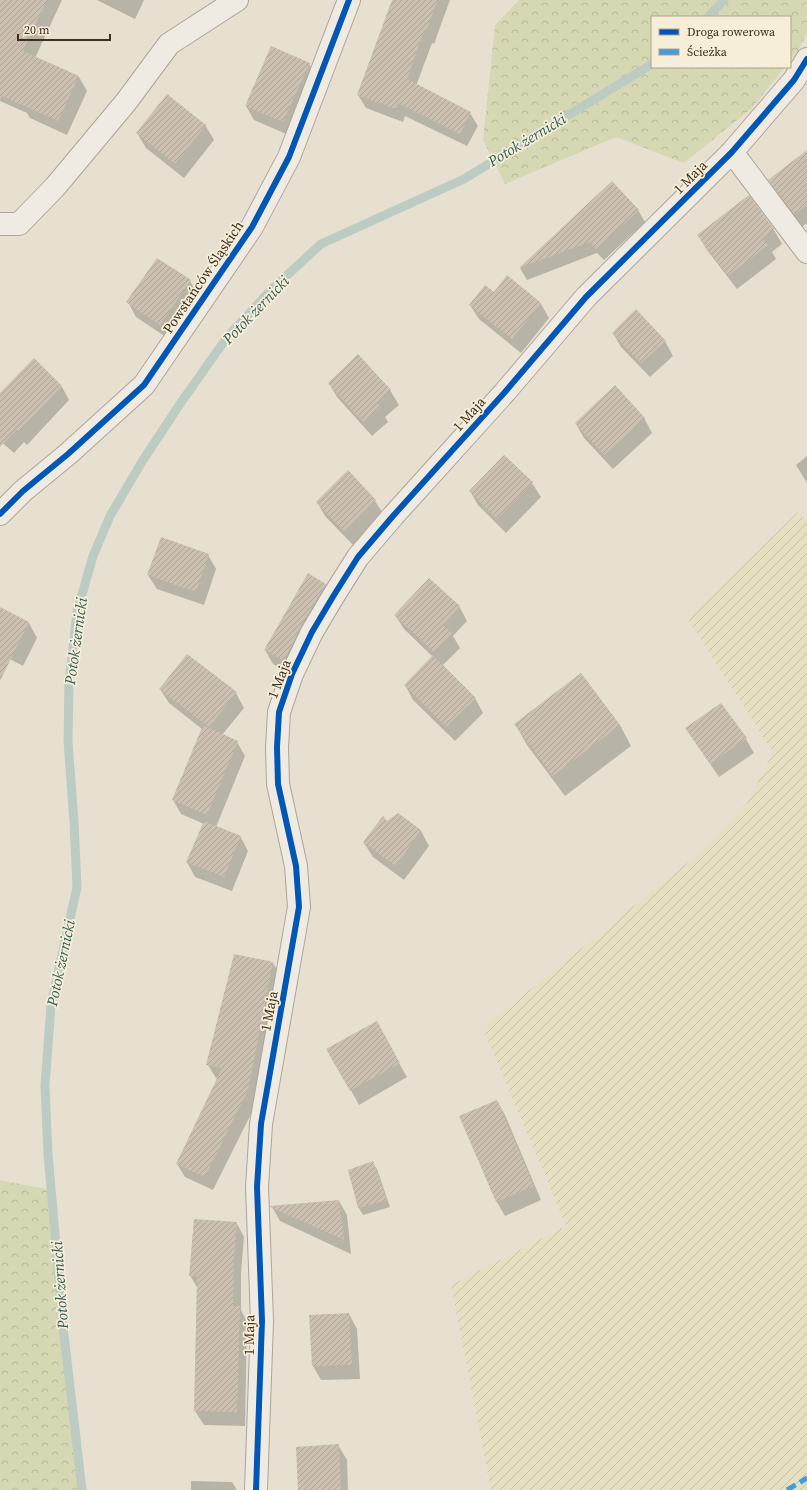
<svg xmlns="http://www.w3.org/2000/svg" width="807" height="1490" font-family="'Source Serif 4',serif">
<style>
.farmland{fill:url(#farmland-furrows)}
.forest{fill:url(#forest-crowns)}
.shadow{fill:#0003}
.lines{fill:none;stroke-linecap:round;stroke-linejoin:round}
.stream{stroke:#bcccc2;stroke-width:9}
.building{fill:url(#building-hatch)}
.minor-casing{stroke:#ada599;stroke-width:24}
.minor{stroke:#efebe3;stroke-width:22}
.quiet{stroke:#3f9de0;stroke-width:5;stroke-dasharray:10 5;stroke-linecap:butt}
.cycleway-casing{stroke:#f7eed8;stroke-width:8}
.cycleway{stroke:#0057b8;stroke-width:6}
.labels{text-anchor:middle;stroke-width:3.5;stroke-linejoin:round;paint-order:stroke}
.street-label{font-size:14px;fill:#3d2e20;stroke:#f7eed8}
.water-label{font-size:15px;font-style:italic;fill:#2f5d5a;stroke:#f7eed8}
</style>
<defs>
<pattern id="farmland-furrows" width="10" height="10" patternUnits="userSpaceOnUse"><rect width="10" height="10" fill="#e6dfc2"/><path d="M-1 1l2-2M0 10L10 0M9 11l2-2" fill="none" stroke="#c6c0a6"/></pattern>
<pattern id="forest-crowns" width="20" height="18" patternUnits="userSpaceOnUse"><rect width="20" height="18" fill="#d6d7b3"/><path d="M2 6a3 3 0 1 1 6 0M12 15a3 3 0 1 1 6 0" fill="none" stroke="#b9b99a"/></pattern>
<pattern id="building-hatch" width="6" height="6" patternUnits="userSpaceOnUse"><rect width="6" height="6" fill="#cbbfb2"/><path d="M-1 1l2-2M0 6l6-6M5 7l2-2" fill="none" stroke="#afa499"/></pattern>
</defs>
<rect width="100%" height="100%" fill="#e7e0d1"/>
<path class="farmland" d="M 798,512 L 807,523 L 807,1490 L 491,1490 L 451,1285 L 566,1226 L 483,1028 L 707,847 L 747,803 L 773,752 L 687,618 Z"/>
<g class="forest">
<path d="M 519,0 L 807,0 L 807,33 L 798,51 L 790,61 L 790,17 L 652,17 L 652,67 L 785,67 L 752,108 L 684,163 L 616,137 L 505,184 L 483,140 L 495,25 Z"/>
<path d="M 0,1180 L 51,1190 L 63,1326 L 82,1490 L 0,1490 Z"/>
</g>
<g class="shadow">
<path d="M 0,0 L 62,0 L 35,58 L 79,77 L 87,91 L 67,135 L 30,118 L 27,113 L 0,101 Z"/>
<path d="M 97,0 L 144,0 L 135,19 Z"/>
<path d="M 393,0 L 450,0 L 434,44 L 432,43 L 416,86 L 470,113 L 478,126 L 467,146 L 405,116 L 403,122 L 366,108 L 358,95 Z"/>
<path d="M 309,64 L 318,79 L 291,136 L 254,120 L 246,106 Z"/>
<path d="M 205,125 L 214,140 L 184,178 L 146,148 L 137,133 Z"/>
<path d="M 807,151 L 807,223 L 802,227 L 777,193 L 770,180 Z"/>
<path d="M 612,182 L 638,210 L 645,222 L 604,260 L 597,253 L 527,280 L 520,268 Z"/>
<path d="M 748,196 L 774,230 L 782,244 L 772,252 L 776,259 L 737,289 L 707,250 L 698,235 Z"/>
<path d="M 507,277 L 541,304 L 549,318 L 521,353 L 479,319 L 470,305 L 494,293 Z"/>
<path d="M 190,281 L 198,295 L 169,339 L 136,317 L 128,302 Z"/>
<path d="M 613,333 L 665,341 L 673,356 L 650,377 L 621,347 Z"/>
<path d="M 34,360 L 62,387 L 69,400 L 27,445 L 24,442 L 14,453 L 0,441 L 0,394 Z"/>
<path d="M 329,383 L 390,390 L 399,405 L 385,417 L 388,422 L 372,436 L 337,397 Z"/>
<path d="M 644,418 L 652,433 L 613,469 L 584,438 L 576,424 Z"/>
<path d="M 807,456 L 807,483 L 796,465 Z"/>
<path d="M 348,472 L 375,501 L 384,515 L 353,545 L 325,516 L 317,502 Z"/>
<path d="M 532,483 L 541,497 L 506,533 L 478,505 L 470,491 Z"/>
<path d="M 208,555 L 216,569 L 204,605 L 157,589 L 148,575 Z"/>
<path d="M 326,584 L 334,599 L 293,675 L 273,664 L 265,650 Z"/>
<path d="M 459,606 L 467,621 L 453,636 L 460,648 L 442,666 L 475,698 L 483,713 L 455,741 L 413,700 L 405,685 L 433,657 L 404,629 L 395,615 Z"/>
<path d="M 0,609 L 29,623 L 37,638 L 23,666 L 0,654 Z"/>
<path d="M 160,689 L 236,693 L 244,708 L 222,735 L 237,742 L 245,756 L 216,827 L 240,836 L 248,851 L 232,891 L 195,877 L 187,862 L 204,824 L 181,814 L 173,800 L 202,729 L 169,703 Z"/>
<path d="M 515,724 L 620,725 L 631,746 L 565,796 L 527,745 Z"/>
<path d="M 686,728 L 746,739 L 754,753 L 719,777 Z"/>
<path d="M 398,814 L 421,831 L 429,846 L 404,880 L 373,857 L 364,843 Z"/>
<path d="M 273,963 L 281,977 L 256,1104 L 213,1190 L 185,1177 L 177,1164 L 218,1079 L 216,1078 L 208,1065 Z"/>
<path d="M 384,1037 L 407,1077 L 359,1105 L 328,1049 Z"/>
<path d="M 497,1101 L 505,1115 L 541,1200 L 505,1216 L 497,1202 L 460,1116 Z"/>
<path d="M 372,1162 L 377,1169 L 390,1207 L 363,1215 L 359,1208 L 349,1170 Z"/>
<path d="M 339,1201 L 347,1215 L 351,1254 L 280,1221 L 272,1207 Z"/>
<path d="M 236,1222 L 244,1237 L 241,1273 L 241,1310 L 247,1322 L 245,1426 L 204,1425 L 195,1411 L 198,1289 L 190,1275 Z"/>
<path d="M 349,1314 L 357,1329 L 360,1379 L 321,1380 L 313,1366 Z"/>
<path d="M 338,1445 L 347,1460 L 348,1490 L 299,1490 Z"/>
<path d="M 191,1481 L 232,1482 L 237,1490 L 191,1490 Z"/>
</g>
<g class="lines">
<g class="stream">
<path d="M 708,17 L 724,0"/>
<path d="M 82,1490 L 63,1326 L 48,1154 L 45,1086 L 51,1005 L 77,887 L 74,822 L 68,741 L 69,682 L 77,612 L 93,556 L 110,516 L 143,460 L 182,401 L 228,336 L 271,290 L 321,244 L 464,179 L 652,64"/>
</g>
</g>
<g class="building">
<path d="M 0,0 L 47,0 L 23,51 L 79,76 L 58,121 L 2,96 L 0,101 Z"/>
<path d="M 392,0 L 438,0 L 426,31 L 424,30 L 407,79 L 471,112 L 460,134 L 398,103 L 396,109 L 357,95 Z"/>
<path d="M 271,46 L 310,63 L 283,122 L 245,106 Z"/>
<path d="M 167,94 L 206,125 L 175,164 L 136,133 Z"/>
<path d="M 807,150 L 807,205 L 794,214 L 768,180 Z"/>
<path d="M 612,181 L 639,210 L 596,249 L 590,242 L 519,268 Z"/>
<path d="M 749,195 L 774,229 L 763,238 L 768,245 L 728,276 L 697,235 Z"/>
<path d="M 157,258 L 191,280 L 160,325 L 126,302 Z"/>
<path d="M 507,275 L 541,303 L 512,339 L 469,305 L 485,285 L 494,292 Z"/>
<path d="M 636,309 L 666,341 L 641,363 L 612,333 Z"/>
<path d="M 358,354 L 391,390 L 377,403 L 381,407 L 363,422 L 328,383 Z"/>
<path d="M 34,358 L 62,386 L 19,432 L 16,430 L 0,447 L 0,393 Z"/>
<path d="M 615,385 L 645,418 L 604,455 L 575,423 Z"/>
<path d="M 504,455 L 533,482 L 497,519 L 469,491 Z"/>
<path d="M 348,470 L 376,500 L 344,531 L 316,502 Z"/>
<path d="M 161,537 L 209,554 L 196,592 L 147,575 Z"/>
<path d="M 308,573 L 326,584 L 301,626 L 284,661 L 264,650 Z"/>
<path d="M 429,578 L 460,606 L 443,625 L 452,633 L 434,652 L 394,615 Z"/>
<path d="M 0,607 L 29,622 L 0,681 Z"/>
<path d="M 187,654 L 237,692 L 209,727 L 159,689 Z"/>
<path d="M 433,655 L 476,698 L 446,727 L 404,685 Z"/>
<path d="M 581,673 L 620,725 L 553,776 L 514,724 Z"/>
<path d="M 721,703 L 747,738 L 710,764 L 685,728 Z"/>
<path d="M 203,725 L 238,741 L 207,815 L 172,800 Z"/>
<path d="M 398,813 L 421,830 L 396,866 L 363,842 L 383,816 L 387,821 Z"/>
<path d="M 204,821 L 241,836 L 224,877 L 186,862 Z"/>
<path d="M 234,954 L 273,962 L 248,1090 L 205,1177 L 176,1164 L 222,1068 L 206,1065 Z"/>
<path d="M 377,1021 L 400,1063 L 350,1091 L 326,1049 Z"/>
<path d="M 497,1100 L 534,1186 L 496,1202 L 459,1116 Z"/>
<path d="M 373,1161 L 387,1200 L 358,1208 L 348,1170 Z"/>
<path d="M 339,1200 L 344,1240 L 270,1207 L 270,1206 Z"/>
<path d="M 194,1219 L 237,1222 L 234,1258 L 233,1306 L 240,1306 L 237,1412 L 194,1411 L 197,1276 L 189,1276 Z"/>
<path d="M 349,1313 L 352,1365 L 312,1366 L 309,1315 Z"/>
<path d="M 339,1444 L 341,1490 L 298,1490 L 296,1447 Z"/>
</g>
<g class="lines">
<g class="minor-casing">
<g id="minor">
<path d="M 732,152 L 807,252"/>
<path d="M 0,224 L 19,224 L 55,187 L 126,102 L 169,44 L 237,0"/>
<path d="M 0,514 L 23,491 L 68,454 L 144,385 L 252,227 L 289,157 L 349,0"/>
<path d="M 256,1490 L 262,1321 L 257,1187 L 261,1124 L 299,907 L 296,866 L 278,784 L 277,747 L 279,712 L 292,674 L 312,632 L 334,595 L 358,557 L 393,516 L 505,392 L 586,297 L 732,152 L 794,80 L 807,59"/>
</g>
</g>
<use href="#minor" class="minor"/>
<path class="quiet" d="M 787,1490 L 807,1478"/>
<g class="cycleway-casing">
<g id="cycleway">
<path d="M 0,514 L 23,491 L 68,454 L 144,385 L 252,227 L 289,157 L 349,0"/>
<path d="M 256,1490 L 262,1321 L 257,1187 L 261,1124 L 299,907 L 296,866 L 278,784 L 277,747 L 279,712 L 292,674 L 312,632 L 334,595 L 358,557 L 393,516 L 505,392 L 586,297 L 732,152 L 794,80 L 807,59"/>
</g>
</g>
<use href="#cycleway" class="cycleway"/>
</g>
<g class="labels">
<g class="street-label">
<text transform="translate(690 177) rotate(-45)" y="5">1 Maja</text>
<text transform="translate(203 277) rotate(-56)" y="5">Powstańców Śląskich</text>
<text transform="translate(469 414) rotate(-48)" y="5">1 Maja</text>
<text transform="translate(279 679) rotate(-69)" y="5">1 Maja</text>
<text transform="translate(269 1011) rotate(-79)" y="5">1 Maja</text>
<text transform="translate(249 1335) rotate(-89)" y="5">1 Maja</text>
</g>
<g class="water-label">
<text transform="translate(527 140) rotate(-31)" y="5">Potok żernicki</text>
<text transform="translate(256 310) rotate(-46)" y="5">Potok żernicki</text>
<text transform="translate(76 641) rotate(-82)" y="5">Potok żernicki</text>
<text transform="translate(61 963) rotate(-78)" y="5">Potok żernicki</text>
<text transform="translate(60 1285) rotate(-94)" y="5">Potok żernicki</text>
</g>
</g>
<rect x="651" y="16" width="140" height="52" fill="#f7eed8" stroke="#ada18e"/>
<rect x="659" y="29" width="20" height="6" fill="#0057b8" stroke="#ada18e"/>
<text x="687" y="36" font-size="12" fill="#3d2e20">Droga rowerowa</text>
<rect x="659" y="49" width="20" height="6" fill="#3f9de0" stroke="#ada18e"/>
<text x="687" y="56" font-size="12" fill="#3d2e20">Ścieżka</text>
<path d="M18 34v6h92v-6" fill="none" stroke="#3d2e20" stroke-width="2"/>
<text x="24" y="34" font-size="12" fill="#3d2e20" stroke="#f7eed8" stroke-width="3" paint-order="stroke">20 m</text>
</svg>
